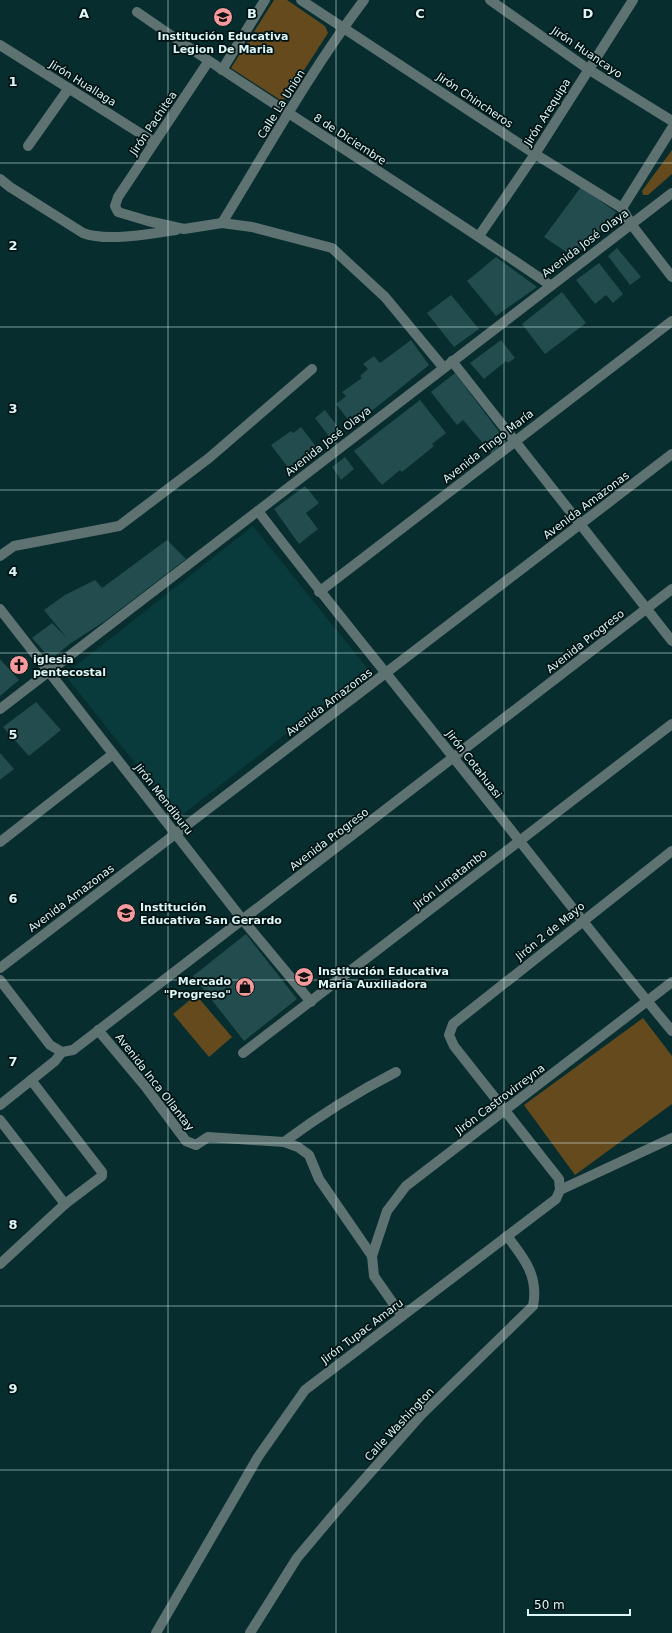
<svg xmlns="http://www.w3.org/2000/svg" width="672" height="1633" font-family="'DejaVu Sans',sans-serif">
<style>
.built{fill:#093a3c}
.green{fill:#644a1d}
.building{fill:#224c4d}
.lines{fill:none;stroke-linecap:round;stroke-linejoin:round}
.minor{stroke:#5e7272;stroke-width:10}
.tertiary{stroke:#5e7272;stroke-width:10}
.grid{fill:none;stroke:#ddf6f6;stroke-width:1;stroke-opacity:0.55}
.labels{text-anchor:middle;stroke-width:3.5;stroke-linejoin:round;paint-order:stroke}
.poi-label{font-size:11px;font-weight:bold;fill:#ddf6f6;stroke:#021314;text-anchor:start}
.street-label{font-size:11px;fill:#ddf6f6;stroke:#021314}
.grid-label{font-size:13px;text-anchor:middle;font-weight:bold;fill:#ddf6f6;stroke:#021314;stroke-width:3.5;stroke-linejoin:round;paint-order:stroke}
</style>
<rect width="100%" height="100%" fill="#072d2e"/>
<path class="built" d="M 253,526 L 367,668 L 366,672 L 182,815 L 175,813 L 68,679 L 69,671 Z"/>
<g class="green">
<path d="M 274,0 L 287,0 L 325,26 L 328,33 L 286,98 L 282,101 L 231,68 Z"/>
<path d="M 672,150 L 672,174 L 648,195 L 643,195 L 642,191 Z"/>
<path d="M 196,995 L 232,1037 L 209,1057 L 173,1014 Z"/>
<path d="M 643,1018 L 672,1056 L 672,1104 L 575,1175 L 524,1105 Z"/>
</g>
<g class="building">
<path d="M 581,187 L 616,212 L 606,227 L 574,257 L 544,237 Z"/>
<path d="M 617,248 L 641,277 L 630,285 L 608,256 Z"/>
<path d="M 496,257 L 537,287 L 496,316 L 467,281 Z"/>
<path d="M 599,263 L 623,294 L 613,303 L 606,295 L 595,304 L 576,280 Z"/>
<path d="M 562,292 L 586,323 L 545,354 L 522,324 Z"/>
<path d="M 451,295 L 479,329 L 454,347 L 427,313 Z"/>
<path d="M 411,340 L 429,365 L 353,426 L 336,404 L 346,396 L 342,392 L 362,378 L 360,376 L 368,369 L 363,364 L 374,356 L 380,363 Z"/>
<path d="M 501,340 L 515,358 L 508,363 L 506,361 L 484,379 L 470,363 Z"/>
<path d="M 455,373 L 506,441 L 492,454 L 463,420 L 457,425 L 431,392 Z"/>
<path d="M 420,400 L 446,433 L 432,444 L 434,446 L 402,472 L 400,470 L 382,485 L 354,451 Z"/>
<path d="M 325,410 L 344,435 L 334,443 L 315,418 Z"/>
<path d="M 301,427 L 321,453 L 293,474 L 271,445 L 291,431 L 293,433 Z"/>
<path d="M 345,457 L 354,469 L 341,480 L 332,467 Z"/>
<path d="M 305,486 L 319,503 L 306,513 L 318,529 L 299,544 L 274,509 Z"/>
<path d="M 167,540 L 186,559 L 105,621 L 71,643 L 51,659 L 32,638 L 52,623 L 67,638 L 44,610 L 65,595 L 95,580 L 102,588 Z"/>
<path d="M 0,659 L 19,680 L 0,696 Z"/>
<path d="M 36,702 L 61,730 L 29,756 L 3,727 Z"/>
<path d="M 0,753 L 14,769 L 0,780 Z"/>
<path d="M 246,934 L 297,999 L 244,1041 L 193,976 Z"/>
</g>
<g class="lines">
<g class="minor">
<path d="M 301,0 L 535,154 L 622,208 L 631,224 L 672,277"/>
<path d="M 490,0 L 588,69 L 672,121"/>
<path d="M 137,12 C 272,106 414,191 550,285"/>
<path d="M 0,45 L 154,142"/>
<path d="M 208,62 L 118,197 L 115,206 L 118,212 L 148,221 L 184,229 L 222,223 L 252,227 L 332,248 L 385,297 L 443,367"/>
<path d="M 222,70 L 265,0"/>
<path d="M 28,146 L 69,88"/>
<path d="M 0,179 L 10,187 L 83,233 C 106,242 151,234 176,230"/>
<path d="M 622,208 L 672,128"/>
<path d="M 222,223 C 268,148 311,70 364,0"/>
<path d="M 479,236 L 535,154 L 633,0"/>
<path d="M 452,361 L 672,641"/>
<path d="M 258,511 C 321,594 388,675 453,757 C 526,848 597,941 672,1031"/>
<path d="M 0,556 L 14,546 L 119,526 L 209,458 L 312,369"/>
<path d="M 319,592 L 672,321"/>
<path d="M 0,609 L 242,919 L 311,1002"/>
<path d="M 0,842 L 113,754"/>
<path d="M 0,968 L 672,454"/>
<path d="M 98,1030 L 145,1086 L 186,1141 L 196,1145 L 208,1137 L 284,1142 L 298,1147 L 309,1155 L 319,1179 L 372,1256 L 374,1276 L 402,1316"/>
<path d="M 243,1053 L 672,724"/>
<path d="M 0,1105 L 55,1061 L 62,1052"/>
<path d="M 0,1120 L 65,1204"/>
<path d="M 284,1142 C 319,1116 357,1092 396,1072"/>
<path d="M 560,1190 L 559,1179 L 454,1046 L 449,1035 L 453,1024 L 672,851"/>
<path d="M 372,1256 L 387,1211 L 406,1186 L 672,982"/>
<path d="M 0,1264 L 65,1204 L 102,1176 L 102,1172 L 31,1080"/>
<path d="M 156,1633 L 258,1457 L 305,1390 L 556,1199 L 560,1190 L 672,1138"/>
<path d="M 250,1633 L 297,1558 L 340,1507 L 421,1415 L 533,1306 C 539,1276 524,1258 507,1236"/>
</g>
<g class="tertiary">
<path d="M 0,709 L 672,193"/>
<path d="M 0,980 L 50,1045 L 62,1052 L 73,1050 L 672,589"/>
</g>
</g>
<path class="grid" d="M 168,0 L 168,1633M 336,0 L 336,1633M 504,0 L 504,1633M 0,163 L 672,163M 0,327 L 672,327M 0,490 L 672,490M 0,653 L 672,653M 0,816 L 672,816M 0,980 L 672,980M 0,1143 L 672,1143M 0,1306 L 672,1306M 0,1470 L 672,1470"/>
<defs>
<g id="school-disc" transform="scale(1)"><circle r="9.5" fill="#f59b9d" stroke="#021314"/><path d="M0-5L7-2L0 1L-7-2ZM-4 1L0 2.5L4 1V4Q0 6-4 4Z" fill="#111"/></g>
<g id="church-disc" transform="scale(1)"><circle r="9.5" fill="#f59b9d" stroke="#021314"/><path d="M-1.2-6h2.4v3.5h3.3v2.4h-3.3V6h-2.4V-.1h-3.3v-2.4h3.3Z" fill="#111"/></g>
<g id="shop-disc" transform="scale(1)"><circle r="9.5" fill="#f59b9d" stroke="#021314"/><path d="M-5-2.5h2.3a2.7 3.5 0 0 1 5.4 0H5L5.5 6h-11ZM-1.5-2.5h3a1.5 2.3 0 0 0-3 0Z" fill="#111"/></g>
</defs>
<g fill-rule="evenodd">
<use href="#school-disc" x="223" y="17"/>
<use href="#church-disc" x="19" y="665"/>
<use href="#school-disc" x="126" y="913"/>
<use href="#school-disc" x="304" y="977"/>
<use href="#shop-disc" x="245" y="987"/>
</g>
<g class="labels">
<g class="poi-label">
<text x="223" y="40" text-anchor="middle">Institución Educativa<tspan x="223" dy="13">Legion De Maria</tspan></text>
<text x="33" y="663">iglesia<tspan x="33" dy="13">pentecostal</tspan></text>
<text x="140" y="911">Institución<tspan x="140" dy="13">Educativa San Gerardo</tspan></text>
<text x="318" y="975">Institución Educativa<tspan x="318" dy="13">Maria Auxiliadora</tspan></text>
<text x="231" y="985" text-anchor="end">Mercado<tspan x="231" dy="13">"Progreso"</tspan></text>
</g>
<g class="street-label">
<text transform="translate(587 52) rotate(34)" y="4">Jirón Huancayo</text>
<text transform="translate(83 83) rotate(32)" y="4">Jirón Huallaga</text>
<text transform="translate(475 100) rotate(34)" y="4">Jirón Chincheros</text>
<text transform="translate(281 104) rotate(-58)" y="4">Calle La Union</text>
<text transform="translate(547 112) rotate(-58)" y="4">Jirón Arequipa</text>
<text transform="translate(153 123) rotate(-56)" y="4">Jirón Pachitea</text>
<text transform="translate(350 139) rotate(33)" y="4">8 de Diciembre</text>
<text transform="translate(585 243) rotate(-37)" y="4">Avenida José Olaya</text>
<text transform="translate(328 441) rotate(-38)" y="4">Avenida José Olaya</text>
<text transform="translate(488 446) rotate(-38)" y="4">Avenida Tingo María</text>
<text transform="translate(586 505) rotate(-37)" y="4">Avenida Amazonas</text>
<text transform="translate(585 641) rotate(-38)" y="4">Avenida Progreso</text>
<text transform="translate(329 702) rotate(-37)" y="4">Avenida Amazonas</text>
<text transform="translate(474 764) rotate(52)" y="4">Jirón Cotahuasi</text>
<text transform="translate(164 799) rotate(52)" y="4">Jirón Mendiburu</text>
<text transform="translate(329 839) rotate(-37)" y="4">Avenida Progreso</text>
<text transform="translate(450 879) rotate(-38)" y="4">Jirón Limatambo</text>
<text transform="translate(71 898) rotate(-37)" y="4">Avenida Amazonas</text>
<text transform="translate(550 931) rotate(-39)" y="4">Jirón 2 de Mayo</text>
<text transform="translate(155 1082) rotate(52)" y="4">Avenida Inca Ollantay</text>
<text transform="translate(500 1099) rotate(-37)" y="4">Jirón Castrovirreyna</text>
<text transform="translate(362 1331) rotate(-37)" y="4">Jirón Tupac Amaru</text>
<text transform="translate(399 1424) rotate(-47)" y="4">Calle Washington</text>
</g>
</g>
<g class="grid-label">
<text x="84" y="18">A</text>
<text x="252" y="18">B</text>
<text x="420" y="18">C</text>
<text x="588" y="18">D</text>
<text x="13" y="86">1</text>
<text x="13" y="250">2</text>
<text x="13" y="413">3</text>
<text x="13" y="576">4</text>
<text x="13" y="739">5</text>
<text x="13" y="903">6</text>
<text x="13" y="1066">7</text>
<text x="13" y="1229">8</text>
<text x="13" y="1393">9</text>
</g>
<path d="M528 1609v6h102v-6" fill="none" stroke="#ddf6f6" stroke-width="2"/>
<text x="534" y="1609" font-size="12" fill="#ddf6f6" stroke="#021314" stroke-width="3" paint-order="stroke">50 m</text>
</svg>
